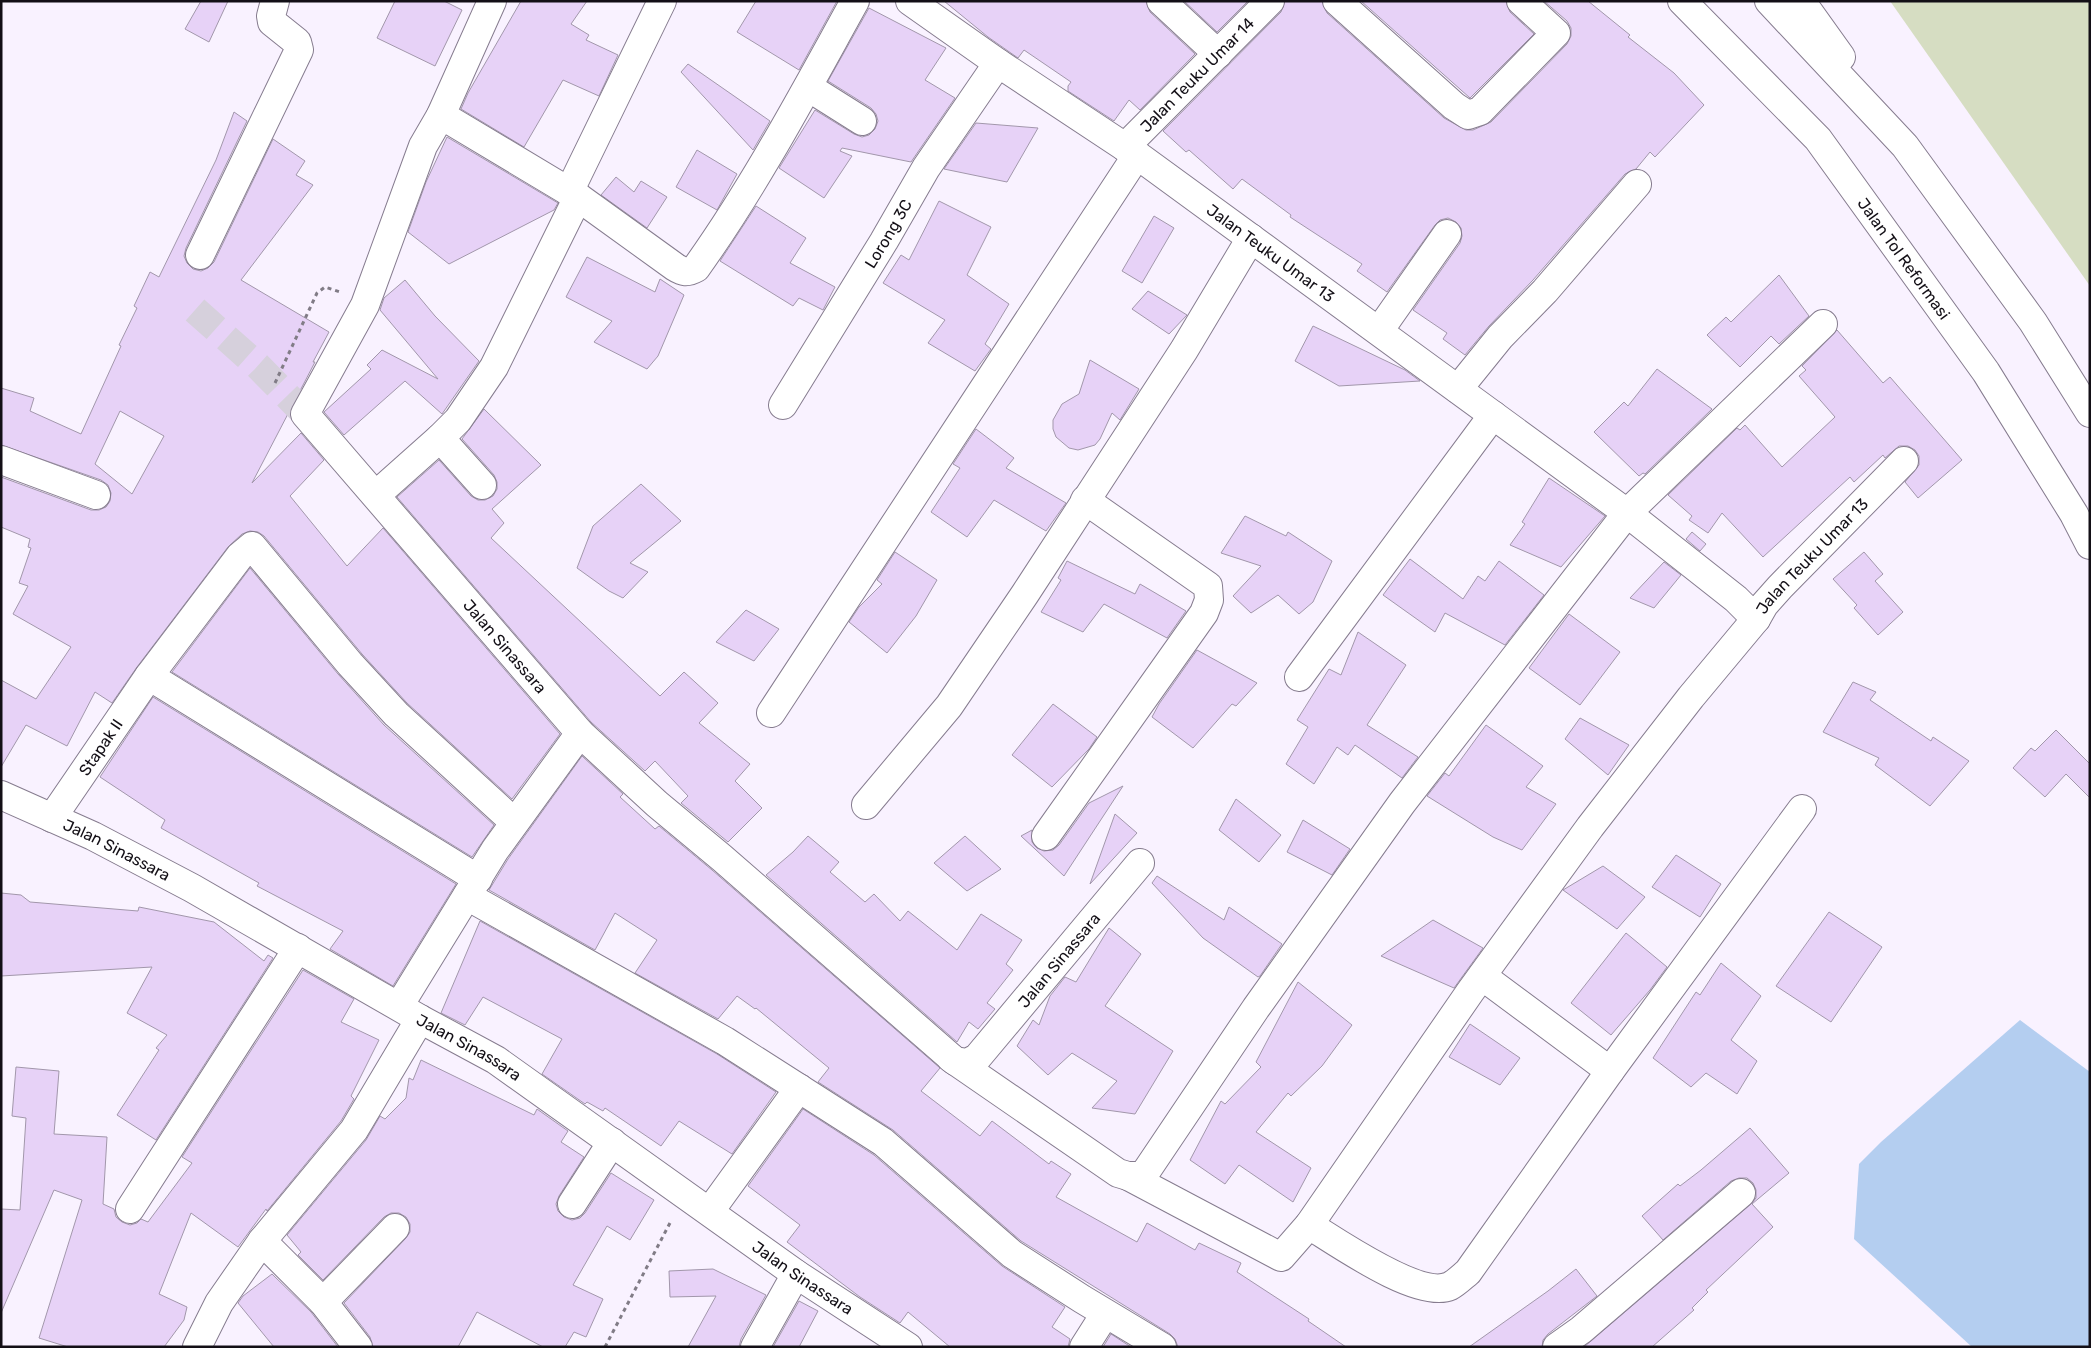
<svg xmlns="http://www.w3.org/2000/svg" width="2091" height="1348" font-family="Rubik,sans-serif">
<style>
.green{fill:#d6ddc2}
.water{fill:#b4cef0}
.building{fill:#e7d2f7;stroke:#a297ab;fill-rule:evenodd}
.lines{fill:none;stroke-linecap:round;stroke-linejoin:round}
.minor-tunnel{stroke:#d6d0dc;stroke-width:28;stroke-dasharray:28 14;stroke-linecap:butt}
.minor-casing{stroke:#867c8f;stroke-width:30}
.motorway-casing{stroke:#867c8f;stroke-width:30}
.path{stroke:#817c86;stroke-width:3;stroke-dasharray:4 4;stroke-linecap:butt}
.minor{stroke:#fff;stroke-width:28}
.motorway{stroke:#fff;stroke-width:28}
.labels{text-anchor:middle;stroke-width:4;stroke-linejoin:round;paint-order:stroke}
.street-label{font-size:16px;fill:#130f16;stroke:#f9f2ff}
</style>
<rect width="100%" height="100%" fill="#f9f2ff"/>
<path class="green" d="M 1890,1 L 2090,1 L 2090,286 Z"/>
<path class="water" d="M 2020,1020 L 2090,1072 L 2090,1347 L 1972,1347 L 1854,1239 L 1859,1164 L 1881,1142 Z"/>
<g class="building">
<path d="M 201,1 L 228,1 L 209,42 L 185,29 Z"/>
<path d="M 395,1 L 444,1 L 462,10 L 435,66 L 377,38 Z"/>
<path d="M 521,1 L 587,1 L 571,24 L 589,35 L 586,40 L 618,55 L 599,96 L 563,80 L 524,147 L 461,109 L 468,93 Z"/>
<path d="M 756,1 L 837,1 L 799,70 L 737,32 Z"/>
<path d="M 944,1 L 1146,1 L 1150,12 L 1195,54 L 1140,110 L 1129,100 L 1114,121 L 1068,91 L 1068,86 L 1071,82 L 1024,50 L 1018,58 L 988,37 Z"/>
<path d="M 1184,1 L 1248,1 L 1217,32 Z"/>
<path d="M 1285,1 L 1322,1 L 1327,13 L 1444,118 L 1466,130 L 1473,130 L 1491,122 L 1567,44 L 1571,36 L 1571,28 L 1567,21 L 1544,1 L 1588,1 L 1630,35 L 1628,37 L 1674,73 L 1704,105 L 1655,157 L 1650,152 L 1636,169 L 1625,174 L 1533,280 L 1489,326 L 1465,355 L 1443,339 L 1447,333 L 1413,310 L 1460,243 L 1462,236 L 1461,228 L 1456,222 L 1448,218 L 1440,220 L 1435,225 L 1387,292 L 1357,271 L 1362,264 L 1290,217 L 1291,215 L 1242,179 L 1233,189 L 1189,150 L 1186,152 L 1163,131 L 1281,12 Z"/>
<path d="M 1361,1 L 1506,1 L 1510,12 L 1534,34 L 1470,98 Z"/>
<path d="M 869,8 L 946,48 L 925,80 L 955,98 L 911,162 L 842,148 L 840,151 L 852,156 L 824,198 L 779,168 L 815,110 L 854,134 L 862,137 L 869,135 L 875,129 L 878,121 L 876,114 L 871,108 L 828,81 Z"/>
<path d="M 688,64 L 770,121 L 753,150 L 681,72 Z"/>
<path d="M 234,112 L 247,121 L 186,248 L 184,256 L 187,263 L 193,269 L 201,271 L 208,268 L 214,262 L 273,139 L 305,161 L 296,175 L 313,185 L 241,280 L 329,332 L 313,362 L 315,362 L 252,483 L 301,433 L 324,460 L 290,496 L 347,566 L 383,528 L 560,734 L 512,799 L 407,703 L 362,654 L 264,536 L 258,532 L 250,531 L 242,534 L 228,547 L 137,667 L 112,703 L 95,692 L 67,746 L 26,725 L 1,767 L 1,680 L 36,699 L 71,647 L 13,614 L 28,586 L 19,583 L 31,548 L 28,547 L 30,539 L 1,527 L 1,477 L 91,510 L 99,510 L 106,507 L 110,501 L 111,493 L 108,485 L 101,480 L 1,445 L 1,388 L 34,398 L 30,411 L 81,434 L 121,346 L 119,345 L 137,308 L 134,306 L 150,272 L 159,277 L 216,160 ZM 120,411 L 164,436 L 132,494 L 95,464 Z"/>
<path d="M 976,123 L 1038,128 L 1007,182 L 944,169 Z"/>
<path d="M 447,137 L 558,203 L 554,210 L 449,264 L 408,232 L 426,182 Z"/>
<path d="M 697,150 L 737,174 L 717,210 L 676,187 Z"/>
<path d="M 616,177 L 634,192 L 641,181 L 667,197 L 647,228 L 601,195 Z"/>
<path d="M 939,201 L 991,227 L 967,275 L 1009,304 L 985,344 L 991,349 L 975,371 L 928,343 L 945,320 L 883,283 L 901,255 L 909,260 Z"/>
<path d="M 756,206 L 806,238 L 790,263 L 835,287 L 823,310 L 799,298 L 793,306 L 720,261 Z"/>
<path d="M 1154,216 L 1174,228 L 1142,283 L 1122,271 Z"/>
<path d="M 587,257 L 655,292 L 660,279 L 684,295 L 658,356 L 647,369 L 594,342 L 612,321 L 566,297 Z"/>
<path d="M 1779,275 L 1809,316 L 1779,344 L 1771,336 L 1740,367 L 1707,335 L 1726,317 L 1731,322 Z"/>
<path d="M 405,280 L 435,316 L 479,361 L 442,414 L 405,381 L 344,435 L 324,412 L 371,369 L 367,365 L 382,350 L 438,379 L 380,310 L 384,298 Z"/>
<path d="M 1148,291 L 1187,315 L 1169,334 L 1132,309 Z"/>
<path d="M 1313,326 L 1405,370 L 1420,381 L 1339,386 L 1295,361 Z"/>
<path d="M 1837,330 L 1883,383 L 1890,377 L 1962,460 L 1918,498 L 1905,482 L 1919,465 L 1919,456 L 1915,450 L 1908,446 L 1899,446 L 1885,458 L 1883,455 L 1854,482 L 1850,477 L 1763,557 L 1722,513 L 1708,533 L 1689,520 L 1692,516 L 1668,495 L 1737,428 L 1740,430 L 1745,425 L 1782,467 L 1835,417 L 1799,376 L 1806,370 L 1802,366 Z"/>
<path d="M 1090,360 L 1139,389 L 1120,420 L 1112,413 L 1100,439 L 1095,445 L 1078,450 L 1069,448 L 1056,437 L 1053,429 L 1053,420 L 1062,404 L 1079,394 Z"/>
<path d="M 1657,369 L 1712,409 L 1645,474 L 1643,473 L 1639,476 L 1594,432 L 1624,402 L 1628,406 Z"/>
<path d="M 484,409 L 541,465 L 492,509 L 504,523 L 491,538 L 660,696 L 684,672 L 718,703 L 699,723 L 750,764 L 735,781 L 762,808 L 728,842 L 681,803 L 688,796 L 655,761 L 645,771 L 591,722 L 397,497 L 439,460 L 471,496 L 478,500 L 485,500 L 493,496 L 497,489 L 497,482 L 494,475 L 462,439 Z"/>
<path d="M 976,429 L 1014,458 L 1006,468 L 1066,503 L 1046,531 L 994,500 L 967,537 L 931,512 L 960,468 L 953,464 Z"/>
<path d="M 1549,478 L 1605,516 L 1561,567 L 1510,545 L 1525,524 L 1522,522 Z"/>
<path d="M 641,484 L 681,521 L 630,563 L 648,572 L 623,598 L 609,591 L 577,568 L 593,526 Z"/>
<path d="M 1245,516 L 1286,536 L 1288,532 L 1332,561 L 1313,602 L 1299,614 L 1278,595 L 1251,613 L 1233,596 L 1261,566 L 1221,553 Z"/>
<path d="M 1692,532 L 1706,544 L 1700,551 L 1686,539 Z"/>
<path d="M 895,552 L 937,580 L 916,616 L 887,653 L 849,622 L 859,607 L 882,584 L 877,580 Z"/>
<path d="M 1864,552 L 1883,574 L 1875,581 L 1903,612 L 1878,635 L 1854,608 L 1857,605 L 1833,579 Z"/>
<path d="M 1410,559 L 1463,599 L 1478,576 L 1485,581 L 1499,561 L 1544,595 L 1505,645 L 1445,613 L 1435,632 L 1383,595 Z"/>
<path d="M 1067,561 L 1135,594 L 1140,584 L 1186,611 L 1167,638 L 1104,604 L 1083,632 L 1041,612 L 1061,580 L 1058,578 Z"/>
<path d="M 1664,562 L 1681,575 L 1654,608 L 1630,598 Z"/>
<path d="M 250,568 L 338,674 L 384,725 L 494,825 L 472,857 L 172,672 Z"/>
<path d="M 746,610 L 779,629 L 754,661 L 716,642 Z"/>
<path d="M 1569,614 L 1620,652 L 1580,705 L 1529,668 Z"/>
<path d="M 1358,632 L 1406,665 L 1367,725 L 1418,757 L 1402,778 L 1355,745 L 1348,755 L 1337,747 L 1314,784 L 1286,764 L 1308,727 L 1297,720 L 1329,669 L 1341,675 Z"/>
<path d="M 1197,650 L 1257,683 L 1236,706 L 1232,704 L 1193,748 L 1152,717 L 1159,704 Z"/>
<path d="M 1853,682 L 1876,692 L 1870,700 L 1931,741 L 1933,737 L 1969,761 L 1930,806 L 1875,765 L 1879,758 L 1823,732 Z"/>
<path d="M 153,697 L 456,884 L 393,986 L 330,949 L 343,931 L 257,886 L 259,883 L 161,828 L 165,820 L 100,777 Z"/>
<path d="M 1053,704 L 1097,737 L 1089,749 L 1052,787 L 1012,755 Z"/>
<path d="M 1580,718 L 1629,745 L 1608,775 L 1565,739 Z"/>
<path d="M 1486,725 L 1543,766 L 1526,787 L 1556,804 L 1522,850 L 1493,837 L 1427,796 L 1445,773 L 1449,776 Z"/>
<path d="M 2056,730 L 2090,764 L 2090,798 L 2066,774 L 2045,797 L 2013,768 L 2031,748 L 2035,751 Z"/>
<path d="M 582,756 L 623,794 L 620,797 L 655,829 L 659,826 L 712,870 L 940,1068 L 921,1091 L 980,1136 L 992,1121 L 1049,1164 L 1051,1161 L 1071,1174 L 1056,1197 L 1137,1242 L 1147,1223 L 1195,1250 L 1199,1243 L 1241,1263 L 1237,1272 L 1309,1319 L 1308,1321 L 1346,1347 L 1178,1347 L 1175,1339 L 1170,1334 L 1021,1241 L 893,1130 L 818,1082 L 829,1068 L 756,1008 L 755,1009 L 737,996 L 718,1019 L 635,973 L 657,940 L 615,913 L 595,950 L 489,890 L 508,859 Z"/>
<path d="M 1123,786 L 1064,876 L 1021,836 L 1032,830 L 1032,842 L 1037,848 L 1044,851 L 1053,850 L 1059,845 L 1089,803 Z"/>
<path d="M 1236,799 L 1281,835 L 1259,862 L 1219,830 Z"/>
<path d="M 1115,814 L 1137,833 L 1090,884 Z"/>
<path d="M 1303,820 L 1350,849 L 1332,875 L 1287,852 Z"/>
<path d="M 808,836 L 839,862 L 830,872 L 865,902 L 874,894 L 900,921 L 908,911 L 957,950 L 981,914 L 1022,940 L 1006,964 L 1013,970 L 987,1003 L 995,1009 L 978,1029 L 969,1022 L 957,1042 L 766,875 L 793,852 Z"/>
<path d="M 965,836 L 1001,869 L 967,891 L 934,863 Z"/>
<path d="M 1676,855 L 1721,884 L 1700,917 L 1652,887 Z"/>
<path d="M 1603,866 L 1645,897 L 1617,929 L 1563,890 Z"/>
<path d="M 1157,876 L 1224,920 L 1229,907 L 1282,944 L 1260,976 L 1258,977 L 1203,938 L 1152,883 Z"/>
<path d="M 1,893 L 21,895 L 30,902 L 138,911 L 139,907 L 214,922 L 264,961 L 268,955 L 273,958 L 156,1140 L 117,1115 L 159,1050 L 156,1048 L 167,1035 L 127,1013 L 152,967 L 1,976 Z"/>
<path d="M 1829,912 L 1882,947 L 1831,1022 L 1776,986 Z"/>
<path d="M 1433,920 L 1483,948 L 1454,988 L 1381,956 Z"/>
<path d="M 480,921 L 717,1054 L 776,1092 L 732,1154 L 679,1121 L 661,1146 L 605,1108 L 603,1111 L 587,1102 L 585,1104 L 542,1074 L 562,1039 L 483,997 L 465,1025 L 441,1013 Z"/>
<path d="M 1109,928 L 1141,954 L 1105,1006 L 1173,1051 L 1135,1114 L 1092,1108 L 1117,1081 L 1072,1053 L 1048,1075 L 1017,1046 L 1033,1020 L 1039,1025 L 1050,996 L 1065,977 L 1076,982 Z"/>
<path d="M 1626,933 L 1667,967 L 1650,990 L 1611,1035 L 1571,1003 Z"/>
<path d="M 1721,963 L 1761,996 L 1731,1040 L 1757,1061 L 1737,1094 L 1706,1073 L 1691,1087 L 1653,1058 L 1696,992 L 1700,995 Z"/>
<path d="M 303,970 L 354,999 L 341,1022 L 379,1040 L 351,1096 L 354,1099 L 341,1121 L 267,1211 L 266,1209 L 238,1247 L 191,1213 L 159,1294 L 187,1307 L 184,1320 L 164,1347 L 68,1347 L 39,1338 L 82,1200 L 54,1190 L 1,1313 L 1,1209 L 20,1210 L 26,1118 L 12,1116 L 16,1067 L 59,1071 L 54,1134 L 107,1137 L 103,1204 L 114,1209 L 116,1217 L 122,1222 L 130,1225 L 137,1223 L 141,1219 L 148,1222 L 192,1163 L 182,1157 Z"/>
<path d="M 1298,982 L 1352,1025 L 1322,1066 L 1291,1096 L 1288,1093 L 1256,1132 L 1311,1168 L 1293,1202 L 1239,1165 L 1225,1184 L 1190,1160 L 1221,1101 L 1225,1104 L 1261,1067 L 1256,1062 Z"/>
<path d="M 1470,1024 L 1520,1058 L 1500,1085 L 1449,1057 Z"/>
<path d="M 421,1060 L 534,1115 L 537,1109 L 568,1131 L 561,1142 L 584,1157 L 559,1196 L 556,1204 L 558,1211 L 564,1217 L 572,1220 L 580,1218 L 585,1213 L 611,1173 L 654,1200 L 630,1240 L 607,1226 L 573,1285 L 603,1299 L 586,1337 L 574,1332 L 565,1347 L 543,1347 L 477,1312 L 458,1347 L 373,1347 L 370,1337 L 344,1303 L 406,1238 L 410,1232 L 410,1224 L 406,1217 L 399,1213 L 391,1213 L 384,1217 L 323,1280 L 298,1255 L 301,1252 L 287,1235 L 366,1140 L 380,1116 L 385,1119 L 406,1098 L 409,1078 L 413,1080 Z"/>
<path d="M 803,1109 L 874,1155 L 1002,1266 L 1065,1307 L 1052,1327 L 1070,1339 L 1068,1347 L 950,1347 L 908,1312 L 900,1323 L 860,1297 L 787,1242 L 800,1225 L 748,1186 Z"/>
<path d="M 1750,1128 L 1789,1173 L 1752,1204 L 1773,1227 L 1706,1290 L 1708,1292 L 1692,1308 L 1694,1310 L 1652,1347 L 1584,1347 L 1751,1204 L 1756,1198 L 1756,1190 L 1753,1183 L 1747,1178 L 1739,1178 L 1731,1181 L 1663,1240 L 1642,1216 L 1678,1184 L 1680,1186 L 1701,1170 Z"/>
<path d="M 713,1269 L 766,1295 L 741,1339 L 739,1347 L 688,1347 L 716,1296 L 670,1297 L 669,1271 Z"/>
<path d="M 1576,1269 L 1597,1296 L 1548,1334 L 1543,1340 L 1542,1347 L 1469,1347 L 1548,1291 Z"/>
<path d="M 272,1274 L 311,1312 L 338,1347 L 274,1347 L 238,1303 L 243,1296 Z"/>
<path d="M 799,1301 L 818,1311 L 799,1347 L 773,1347 Z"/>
<path d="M 1111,1334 L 1131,1347 L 1103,1347 Z"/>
</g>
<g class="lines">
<path class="minor-tunnel" d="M 195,310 L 258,366 L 305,414"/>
<g class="minor-casing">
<g id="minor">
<path id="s1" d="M 492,1 L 441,115 L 423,146 L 365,305 L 305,414 L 580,733 L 657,804 L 722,858 L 955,1061 L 967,1063 L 977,1058 L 1140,863"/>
<path id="s2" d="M 910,1 L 998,63 L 1137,155 L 1627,513 L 1823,324"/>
<path d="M 1161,1 L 1218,54"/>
<path d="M 1337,1 L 1454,106 L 1468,115 L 1480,111 L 1556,33 L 1521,1"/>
<path d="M 808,87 L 862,121"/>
<path d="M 441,115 L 578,197 L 675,267 C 683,272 687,273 696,268 C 756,184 805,91 855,1"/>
<path id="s3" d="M 1125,147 L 1270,1"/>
<path d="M 569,192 L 662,1"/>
<path d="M 200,255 L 299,50 L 297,42 L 272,22 L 271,16 L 275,1"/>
<path d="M 1379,331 L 1447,234"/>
<path d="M 1458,389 L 1500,337 L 1545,291 L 1637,184"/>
<path id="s4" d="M 783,405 L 884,241 L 926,168 L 998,63"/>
<path d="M 440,438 L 458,420 L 494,367 L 578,197"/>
<path d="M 1,460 L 96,495"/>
<path d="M 376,495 L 440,438 L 482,485"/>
<path d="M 149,676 L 478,879"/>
<path d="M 1299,677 L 1493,415"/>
<path d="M 771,713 L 1137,155"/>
<path id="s5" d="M 1,795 L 93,836 L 192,888 L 420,1019 L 496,1060 L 796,1274 L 908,1347"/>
<path d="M 866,805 L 949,706 L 1025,594 L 1184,350 L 1251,238"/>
<path id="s6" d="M 52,818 L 149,676 L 240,556 L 252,546 L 350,664 L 396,714 L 514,822"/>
<path d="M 1046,836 L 1204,613 L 1209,600 L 1208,586 L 1085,500"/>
<path d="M 467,896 L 725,1041 L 883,1142 L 1012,1254 L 1082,1299 L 1162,1347"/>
<path d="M 1482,976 L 1610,1071"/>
<path d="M 399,1006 L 495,850 L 580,733"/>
<path id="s7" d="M 951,1058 L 1118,1173 L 1128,1176 L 1143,1176 L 1256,1008 L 1402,803 L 1627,513 L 1736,599 L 1756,619 L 1764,605 L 1780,587 L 1904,461"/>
<path d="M 1128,1176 L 1281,1257 L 1309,1225 L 1470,992 L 1590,827 L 1691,697 L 1756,619"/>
<path d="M 572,1204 L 612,1142"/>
<path d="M 130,1209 L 298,948"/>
<path d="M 710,1211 L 799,1088"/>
<path d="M 1309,1225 C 1337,1242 1419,1300 1450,1286 C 1456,1283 1463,1276 1468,1272 L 1610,1071 L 1802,809"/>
<path d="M 262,1241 L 323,1302 L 358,1347"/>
<path d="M 323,1302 L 395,1228"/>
<path d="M 197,1347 L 219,1303 L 262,1241 L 354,1130 L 420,1019"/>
<path d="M 755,1347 L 796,1274"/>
<path d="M 1084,1347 L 1105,1314"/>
<path d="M 1557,1347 L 1581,1330 L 1741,1193"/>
</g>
</g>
<g class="motorway-casing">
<g id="motorway">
<path id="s8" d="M 1682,1 L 1818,139 L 1986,372 L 2074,514 L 2090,545"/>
<path d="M 1769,1 L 1905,146 L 2033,322 L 2090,413"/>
<path d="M 1801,1 L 1841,57"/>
</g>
</g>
<g class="path">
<path d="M 275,383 L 317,293 L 325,287 L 340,292"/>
<path d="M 605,1347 L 671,1221"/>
</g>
<use href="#minor" class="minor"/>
<use href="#motorway" class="motorway"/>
</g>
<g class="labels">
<g class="street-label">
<text dy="6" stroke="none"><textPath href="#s3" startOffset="102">Jalan Teuku Umar 14</textPath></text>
<text dy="6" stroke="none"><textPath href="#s4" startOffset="201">Lorong 3C</textPath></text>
<text dy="6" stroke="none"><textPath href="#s2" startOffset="440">Jalan Teuku Umar 13</textPath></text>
<text dy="6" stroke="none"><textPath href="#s8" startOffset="341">Jalan Tol Reformasi</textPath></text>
<text dy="6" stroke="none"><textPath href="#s7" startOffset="1301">Jalan Teuku Umar 13</textPath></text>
<text dy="6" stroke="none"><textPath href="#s1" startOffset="761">Jalan Sinassara</textPath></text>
<text dy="6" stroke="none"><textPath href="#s6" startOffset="86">Stapak II</textPath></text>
<text dy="6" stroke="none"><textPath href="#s5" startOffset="128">Jalan Sinassara</textPath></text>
<text dy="6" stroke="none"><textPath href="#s1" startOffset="1525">Jalan Sinassara</textPath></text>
<text dy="6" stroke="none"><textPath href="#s5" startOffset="532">Jalan Sinassara</textPath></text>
<text dy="6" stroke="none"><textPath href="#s5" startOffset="938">Jalan Sinassara</textPath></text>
</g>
</g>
<rect width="2091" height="1348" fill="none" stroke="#130f16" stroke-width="5"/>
</svg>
